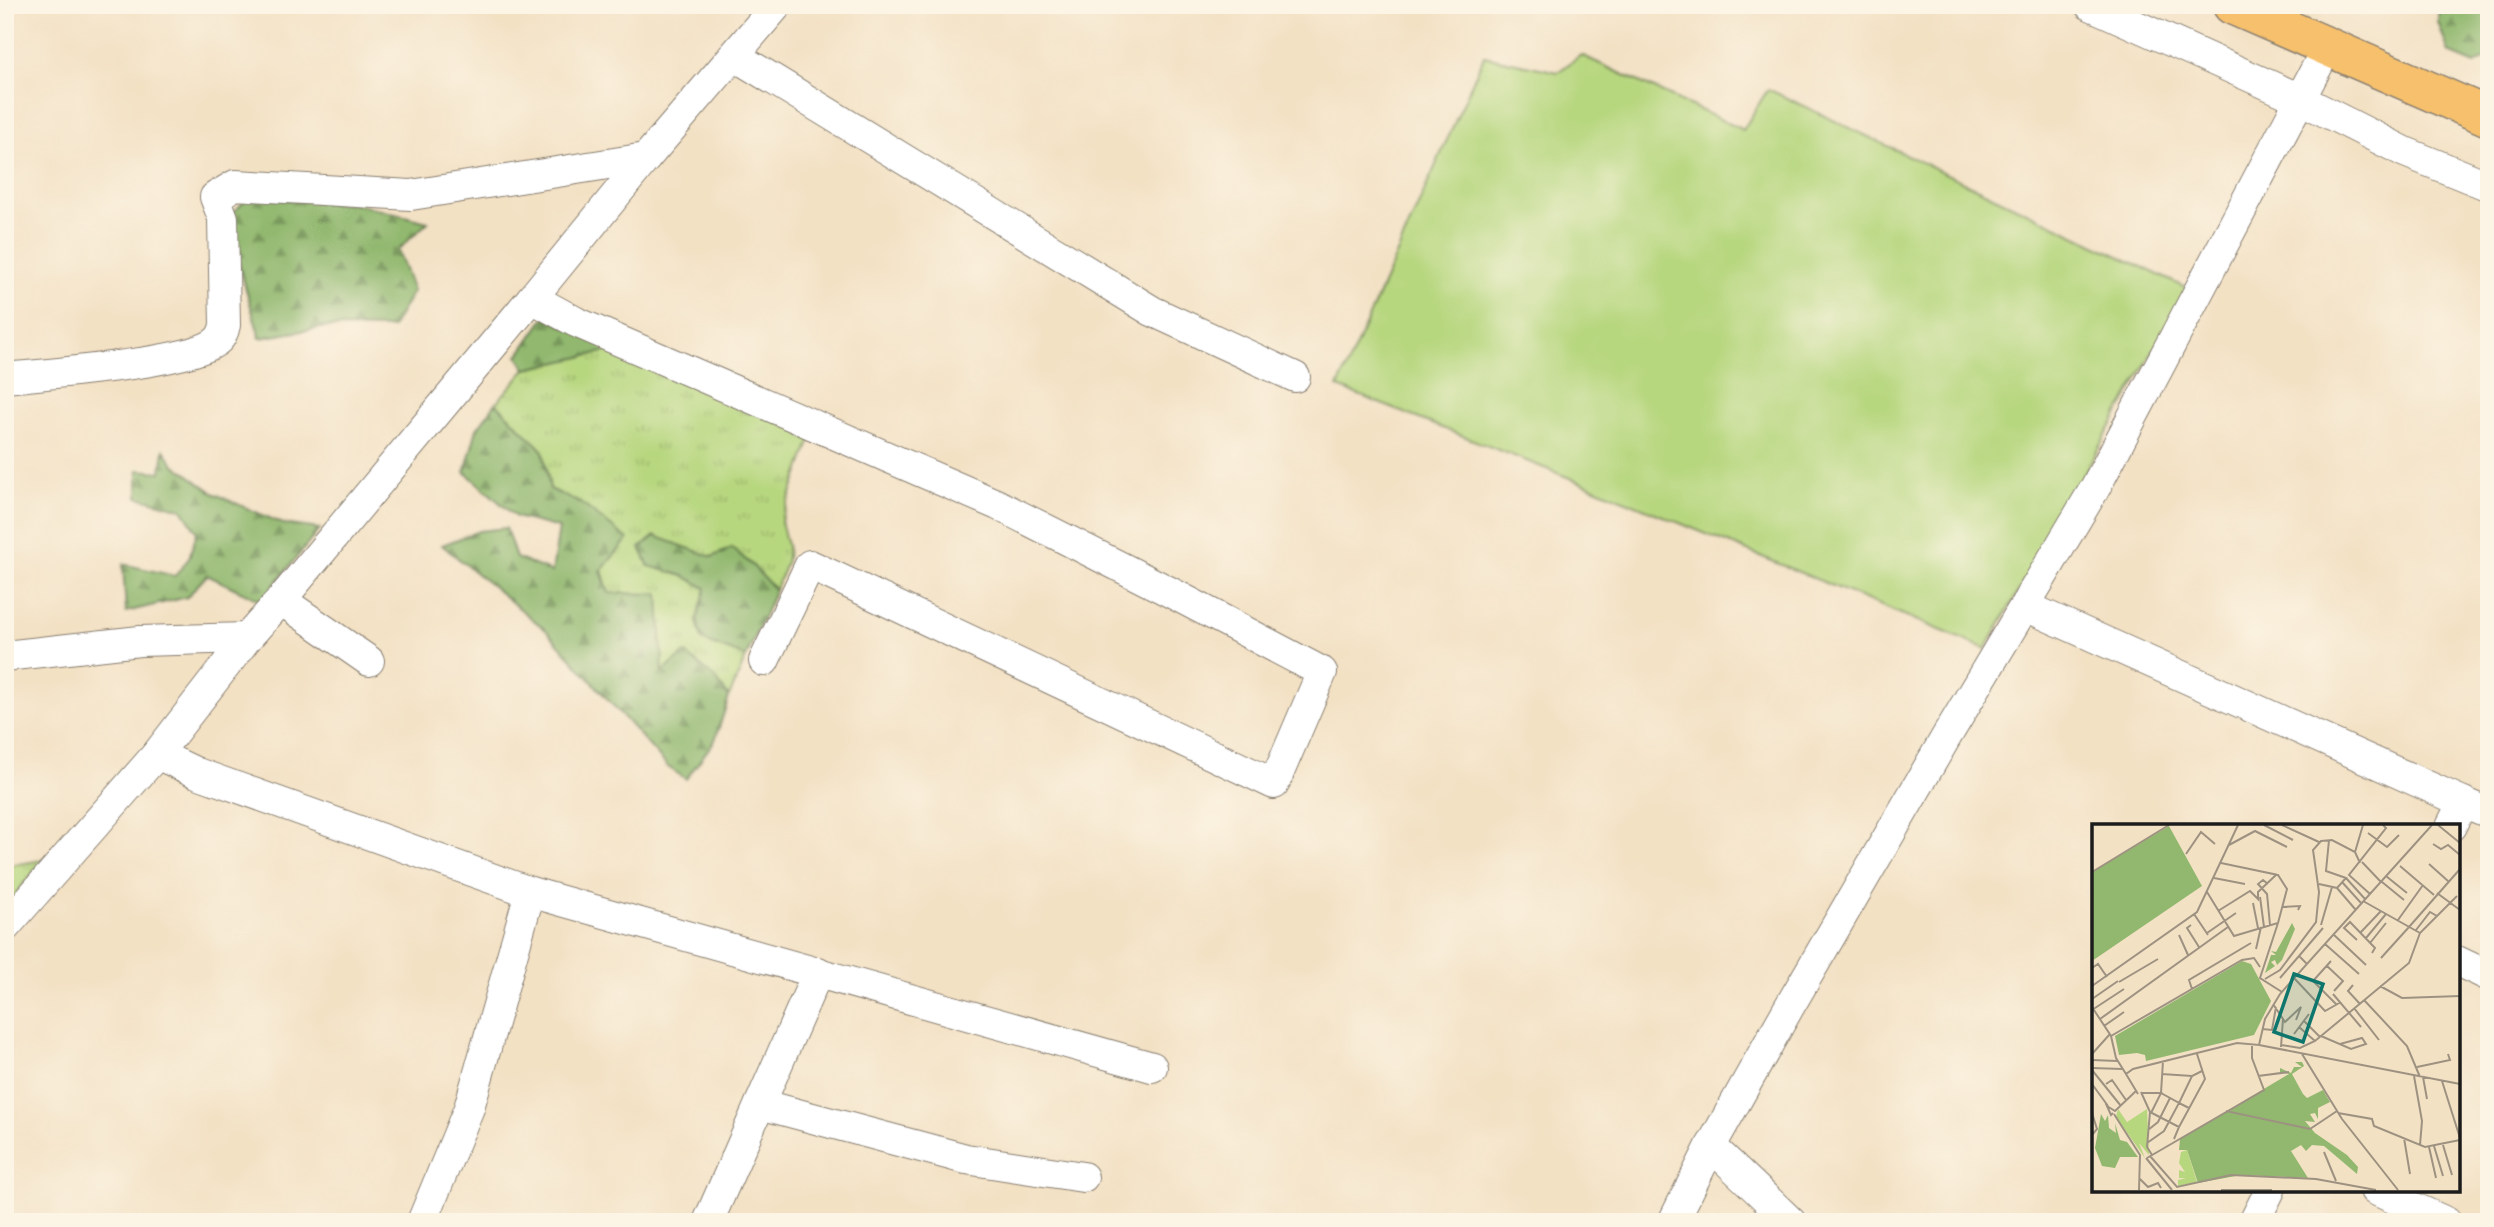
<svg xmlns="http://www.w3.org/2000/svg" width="2494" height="1227" font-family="Dekko,sans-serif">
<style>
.grass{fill:url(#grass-tufts);stroke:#6a7a4e;stroke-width:2}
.forest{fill:url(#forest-firs);stroke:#566a45;stroke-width:2}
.garden{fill:#b7d77f;stroke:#6a7a4e;stroke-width:2}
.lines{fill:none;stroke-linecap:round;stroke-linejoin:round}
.street-casing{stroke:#887e70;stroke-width:32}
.highway-casing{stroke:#887e70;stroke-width:41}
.street{stroke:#fff;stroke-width:30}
.highway{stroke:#f7c06c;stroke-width:38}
.inset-road{fill:none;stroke:#9d9281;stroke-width:2}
.view{fill:#0f766e;fill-opacity:0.15;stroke:#0f766e;stroke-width:3.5}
.inset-edge{fill:none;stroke:#1c1c1c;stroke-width:3.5}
</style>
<defs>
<pattern id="grass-tufts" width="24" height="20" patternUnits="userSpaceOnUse" patternTransform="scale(1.75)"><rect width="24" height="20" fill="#b7d77f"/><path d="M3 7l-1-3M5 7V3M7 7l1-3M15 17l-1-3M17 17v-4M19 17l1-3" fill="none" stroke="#9db86d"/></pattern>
<pattern id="forest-firs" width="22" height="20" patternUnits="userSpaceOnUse" patternTransform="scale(1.75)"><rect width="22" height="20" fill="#91b86e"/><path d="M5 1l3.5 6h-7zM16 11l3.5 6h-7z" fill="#76955a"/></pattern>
</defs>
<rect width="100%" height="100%" fill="#fcf5e5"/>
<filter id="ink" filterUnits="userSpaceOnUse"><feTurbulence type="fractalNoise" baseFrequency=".0143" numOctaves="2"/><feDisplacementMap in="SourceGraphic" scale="14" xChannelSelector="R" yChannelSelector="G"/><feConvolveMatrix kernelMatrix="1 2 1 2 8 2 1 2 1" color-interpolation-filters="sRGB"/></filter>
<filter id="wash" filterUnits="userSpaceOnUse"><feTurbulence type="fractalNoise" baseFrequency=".00686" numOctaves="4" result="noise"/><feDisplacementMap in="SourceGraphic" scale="28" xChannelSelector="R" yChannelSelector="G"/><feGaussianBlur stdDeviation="1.57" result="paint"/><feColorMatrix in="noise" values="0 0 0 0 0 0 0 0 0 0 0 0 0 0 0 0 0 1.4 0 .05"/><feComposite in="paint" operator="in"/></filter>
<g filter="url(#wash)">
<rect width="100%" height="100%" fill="#f3e1c4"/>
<g class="grass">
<path d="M 613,350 L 813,434 L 781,521 L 788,550 L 786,564 L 775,590 L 753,566 L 732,548 L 712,557 L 693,551 L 649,566 L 684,576 L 706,588 L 697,620 L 702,640 L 746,657 L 729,697 L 715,678 L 663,672 L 609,593 L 582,504 L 550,489 L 543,451 L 496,403 L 526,369 Z"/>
<path d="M 44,860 L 5,906 L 5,866 Z"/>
</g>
<g class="forest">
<path d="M 2439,5 L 2489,5 L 2489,56 L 2475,64 L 2449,53 L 2438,22 Z"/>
<path d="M 248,197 L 357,204 L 428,222 L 398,250 L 413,291 L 392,328 L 326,327 L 260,338 L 236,254 L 232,214 Z"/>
<path d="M 545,317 L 613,350 L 526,369 L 518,356 Z"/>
<path d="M 496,403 L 543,451 L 550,489 L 582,504 L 628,539 L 601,571 L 609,593 L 659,594 L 663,672 L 685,653 L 715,678 L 729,697 L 715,740 L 686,779 L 668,767 L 547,631 L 442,545 L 479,531 L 506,528 L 516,558 L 552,572 L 559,528 L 516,517 L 465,472 L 477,429 Z"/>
<path d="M 164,450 L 174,464 L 215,494 L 283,524 L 320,529 L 261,601 L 207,575 L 187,597 L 126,612 L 123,564 L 175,576 L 189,558 L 197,532 L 182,509 L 138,497 L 138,470 L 161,472 Z"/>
<path d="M 655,536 L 712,557 L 732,548 L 753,566 L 775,590 L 746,657 L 702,640 L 697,620 L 706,588 L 684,576 L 649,566 L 640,548 Z"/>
</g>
<path class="garden" d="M 1581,55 L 1743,130 L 1768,89 L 2188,289 L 1986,649 L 1580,482 L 1338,387 L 1484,56 L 1558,72 Z"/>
</g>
<g filter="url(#ink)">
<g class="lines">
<g class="street-casing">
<g id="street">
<path d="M 2090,5 L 2300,99 L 2405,152 L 2489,186"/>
<path d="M 735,56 L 1152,311 L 1295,377"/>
<path d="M 5,378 C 44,374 195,363 218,340 C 222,336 224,330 225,325 L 223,218 L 215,197 L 235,185 L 411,195 L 646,158"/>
<path d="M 281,600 L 532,298"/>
<path d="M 2025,606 L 2463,802"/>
<path d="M 5,656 L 140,641 L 247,638"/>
<path d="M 369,661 L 281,600 L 247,638 L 157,754 L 197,773 L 530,892 L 1152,1067"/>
<path d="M 764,661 L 810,565 L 1274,784 L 1322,672 L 1168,591 L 998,505 L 576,322 L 532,298 L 646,158 L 777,5"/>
<path d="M 2451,826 L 2463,802 L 2489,813"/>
<path d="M 5,927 L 157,754"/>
<path d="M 2457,961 L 2489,976"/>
<path d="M 760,1104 L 966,1159 L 1083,1177"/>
<path d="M 1711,1146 L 1791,1222"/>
<path d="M 2375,1190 L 2446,1222"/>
<path d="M 422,1222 L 469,1108 L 530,892"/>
<path d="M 708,1222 L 818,972"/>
<path d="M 1673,1222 L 1711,1146 L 1788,1009 L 1945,739 L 2095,488 L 2328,46"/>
<path d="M 2254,1222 L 2270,1190"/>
</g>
</g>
<g class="highway-casing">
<path id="highway" d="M 2232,5 L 2489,117"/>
</g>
<use href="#street" class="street"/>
<use href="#highway" class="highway"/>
</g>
</g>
<g transform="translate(2092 824)">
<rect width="368" height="368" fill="#f3e1c4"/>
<path d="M 26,285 L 35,298 L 55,285 L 57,331 L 47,319 L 53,334 L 24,293 Z" fill="#b7d77f"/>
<path d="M 77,2 L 110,62 L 0,137 L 0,48 ZM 200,99 L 203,105 L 190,136 L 185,141 L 183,136 L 179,138 L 183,142 L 173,149 L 179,131 L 184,131 L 179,127 L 184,128 ZM 150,137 L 159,140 L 179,177 L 162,211 L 54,237 L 53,231 L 45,229 L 27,231 L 23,212 ZM 203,238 L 210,238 L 212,242 L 200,250 L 211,270 L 215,274 L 231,266 L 238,278 L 226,284 L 226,295 L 223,289 L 218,290 L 223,298 L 213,297 L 223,309 L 255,331 L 266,343 L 265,350 L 232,322 L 220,321 L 214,327 L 209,321 L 199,327 L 216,354 L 149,351 L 106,359 L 95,326 L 87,326 L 88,315 L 197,250 L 188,248 L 188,244 L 199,249 L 202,243 L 210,243 ZM 9,290 L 13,297 L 16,291 L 17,304 L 24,309 L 23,299 L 28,316 L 35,318 L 46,333 L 28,333 L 23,344 L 10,342 L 3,324 Z" fill="#91b86e"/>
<path d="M 95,326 L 105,358 L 86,362 L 86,356 L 94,354 L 87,354 L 87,346 L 93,348 L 87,339 L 89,328 Z" fill="#b7d77f"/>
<path class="inset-road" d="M 172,1 L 201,16M 190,1 L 227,18M 346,1 L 368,19M 276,9 L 295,23 L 307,11M 237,16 L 234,47 L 254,54 L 245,64M 341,20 L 349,25 L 356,21 L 368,31M 137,21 L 163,7 L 195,23M 263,28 L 271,1M 94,30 L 109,8 L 123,20M 270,38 L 289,58M 337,40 L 356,57M 308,42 L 342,71M 0,48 L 77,1M 294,52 L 315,69M 122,54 L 153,60M 254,54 L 273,75M 250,58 L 269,79M 290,58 L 312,76M 176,60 L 171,56 L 166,60 L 175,70 L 178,101M 227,60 L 245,64 L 263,85M 115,68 L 142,112 L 186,99 L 195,65 L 186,51 L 129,39M 345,69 L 368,86M 278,70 L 257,51 L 294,4 L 291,1M 168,73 L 172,103M 271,77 L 328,109M 161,79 L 166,104M 190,83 L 208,82 L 206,86M 126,87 L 158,67 L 166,75 L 166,68 L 185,50M 102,90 L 116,111M 306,96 L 331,61M 186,99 L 168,154 L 190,168M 99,101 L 95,104 L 107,123M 229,101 L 240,63M 317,103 L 368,45M 324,106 L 338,88 L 345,92M 269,108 L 289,87M 115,109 L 144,89M 241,110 L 274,141M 87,111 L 96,131M 274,114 L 294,90M 265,116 L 252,104 L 258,98 L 283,124 L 280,129M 278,119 L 294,99M 233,120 L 267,150M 164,125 L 169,103M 289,134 L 317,103M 239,137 L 221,157 L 244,180M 215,140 L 207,132 L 231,104M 235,142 L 251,157 L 242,167M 0,144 L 6,140 L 15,153M 188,154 L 207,132M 202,154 L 233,187 L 249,178M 173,155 L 188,146 L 224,98 L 227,68 L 221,26 L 229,17 L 240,16 L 263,28 L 268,39M 27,158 L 66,135M 261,161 L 256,167 L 268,180M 0,162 L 105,88 L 146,1M 288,162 L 310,174 L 368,172M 100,165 L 97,156 L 159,119M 241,170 L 269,203M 0,175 L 26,157M 272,176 L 315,222 L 328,253M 181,180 L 193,198 L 209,183 L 204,196M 0,183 L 19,212 L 24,234 L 34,250M 262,184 L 287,216M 0,186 L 32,165M 8,195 L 136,103M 212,197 L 228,213M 12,202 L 32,188M 207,203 L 223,217M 170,205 L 180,206 L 184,183M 202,210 L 217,190M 19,212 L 150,136 L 162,134 L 168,143M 229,212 L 259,225 L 274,220 L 270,214 L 248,220M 167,221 L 368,260M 189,221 L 208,224 L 223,217 L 317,139 L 328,109 L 365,72M 189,223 L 191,195M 0,230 L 18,210M 210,230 L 250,295 L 306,366M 0,236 L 25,237M 325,243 L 358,236 L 356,230M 0,244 L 30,245M 0,246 L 29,282M 70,250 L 100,252M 166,252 L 197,248M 322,252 L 330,297 L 328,321M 331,253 L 335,275M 350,257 L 368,314M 0,260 L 16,282M 14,260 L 20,256 L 34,276M 49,268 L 58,288 L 55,323 L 60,331M 49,269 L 69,269 L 59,289M 46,270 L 34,250 L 41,245 L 145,219 L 167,221 L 173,195 L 188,170 L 340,1M 97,284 L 87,279 L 100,252 L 110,247M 134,287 L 218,305 L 245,287M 58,288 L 87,303 L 82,315M 0,289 L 5,305 L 0,311M 21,289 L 19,291 L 15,282 L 23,287 L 44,267M 246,289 L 280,295 L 282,302 L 333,323 L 368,316M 22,290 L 48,331 L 47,366M 87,303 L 113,255 L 105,230M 56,306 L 66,298 L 78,274M 312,314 L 318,350M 55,319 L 72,307 L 87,279 L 69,269 L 71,237M 351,321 L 360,351M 342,322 L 351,352M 337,323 L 344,354M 232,328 L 244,357M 58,332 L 85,363 L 139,351 L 224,355 L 284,366M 54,334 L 80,366M 55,334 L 172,266 L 160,234 L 160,220M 48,355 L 56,363 L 66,359 L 69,364M 129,366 L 180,366"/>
<path class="view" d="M 202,150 L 231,160 L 211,218 L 182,208 Z"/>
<rect width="368" height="368" class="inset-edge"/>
</g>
<rect width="2494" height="1227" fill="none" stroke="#fcf5e5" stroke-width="28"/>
</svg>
